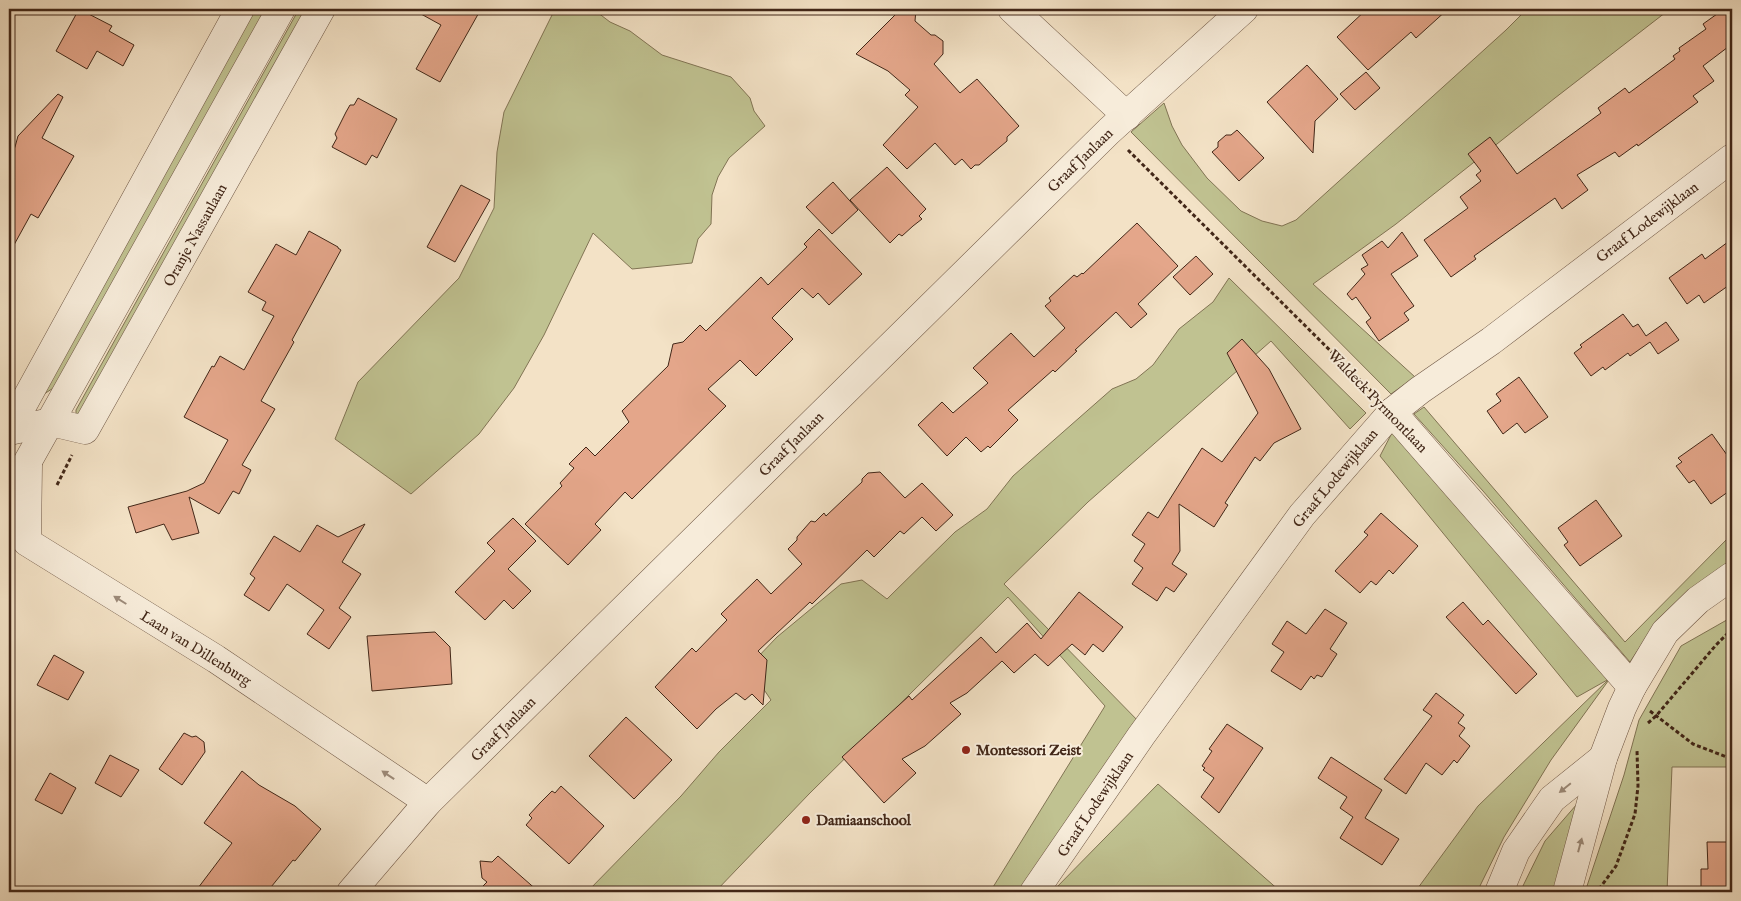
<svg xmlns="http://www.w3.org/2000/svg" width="1741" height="901" font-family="'IM FELL English',serif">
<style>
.green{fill:#c0c291;stroke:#817454}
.building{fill:#e4a68a;stroke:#422718}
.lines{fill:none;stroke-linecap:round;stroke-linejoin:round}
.minor-casing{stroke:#6e5644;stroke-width:29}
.path{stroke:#422718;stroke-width:3;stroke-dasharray:4 2.5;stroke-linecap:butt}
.minor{stroke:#f7ecda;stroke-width:28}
.oneway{fill:#9c8a79}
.poi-dot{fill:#8f2418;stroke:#f7ecda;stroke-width:2}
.labels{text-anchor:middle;stroke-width:4;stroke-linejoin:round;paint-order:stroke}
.street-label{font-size:15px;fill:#422718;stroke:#f7ecda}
.poi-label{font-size:15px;font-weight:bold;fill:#422718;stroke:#f7ecda;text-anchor:start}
</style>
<rect width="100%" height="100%" fill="#f3e2c6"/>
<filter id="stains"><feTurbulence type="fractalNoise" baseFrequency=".004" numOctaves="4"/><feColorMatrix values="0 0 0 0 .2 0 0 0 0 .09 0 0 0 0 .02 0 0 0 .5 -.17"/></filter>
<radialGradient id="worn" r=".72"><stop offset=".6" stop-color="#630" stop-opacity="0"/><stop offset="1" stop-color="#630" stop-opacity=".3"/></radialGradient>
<g class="green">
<path d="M 254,9 L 266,9 L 55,387 L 44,394 Z"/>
<path d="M 299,9 L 310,9 L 84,414 L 76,415 L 76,410 Z"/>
<path d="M 555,9 L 593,9 L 610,22 L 630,31 L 662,55 L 731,77 L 750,98 L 754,111 L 765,126 L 729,158 L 718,177 L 712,195 L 711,224 L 698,239 L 692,263 L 632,269 L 593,233 L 544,335 L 514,388 L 479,434 L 411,494 L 335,439 L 358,382 L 459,278 L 494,208 L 497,152 L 504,112 Z"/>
<path d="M 1527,9 L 1670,9 L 1555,98 L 1396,224 L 1313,284 L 1415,377 L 1391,394 L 1131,132 L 1164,103 L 1172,126 L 1182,145 L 1207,178 L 1241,211 L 1262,221 L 1282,226 L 1296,220 L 1506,30 Z"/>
<path d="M 1229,278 L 1366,413 L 1350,429 L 1271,341 L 1088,502 L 1004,584 L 1143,726 L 1023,892 L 990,892 L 1105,706 L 1008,597 L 809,794 L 715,892 L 587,892 L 681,796 L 719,752 L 771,700 L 752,672 L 755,660 L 777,637 L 841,584 L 862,580 L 887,599 L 955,532 L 987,509 L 1013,476 L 1112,389 L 1136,379 L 1153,365 L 1179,329 L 1213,302 Z"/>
<path d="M 1424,407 L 1625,642 L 1732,534 L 1732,559 L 1659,618 L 1630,662 L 1483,491 L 1414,414 Z"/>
<path d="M 1393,431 L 1611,677 L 1551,760 L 1504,837 L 1477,892 L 1415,892 L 1478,806 L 1609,679 L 1577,697 L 1380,456 Z"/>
<path d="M 1732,617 L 1732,767 L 1672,767 L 1667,892 L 1585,892 L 1624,775 L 1639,720 L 1681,646 Z"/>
<path d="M 1158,784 L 1281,892 L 1052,892 Z"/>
<path d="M 1577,804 L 1564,861 L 1554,892 L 1520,892 L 1545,841 Z"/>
</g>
<g class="building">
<path d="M 79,9 L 112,26 L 109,31 L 134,45 L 123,66 L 97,51 L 87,69 L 56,51 Z"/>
<path d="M 412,9 L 481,9 L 440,82 L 416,69 L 441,25 Z"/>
<path d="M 916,9 L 915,21 L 931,35 L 935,35 L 943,41 L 943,54 L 934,64 L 960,93 L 977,79 L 1019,126 L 1007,137 L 1007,141 L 987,158 L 979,165 L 975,165 L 971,169 L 962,159 L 955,165 L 935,143 L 907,169 L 883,145 L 918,107 L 905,95 L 910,90 L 888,71 L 856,54 L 896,14 Z"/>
<path d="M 1367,9 L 1448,9 L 1416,38 L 1411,32 L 1368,70 L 1337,37 Z"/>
<path d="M 1724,9 L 1732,9 L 1732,44 L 1703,66 L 1714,81 L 1693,96 L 1698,102 L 1638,146 L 1637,144 L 1619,157 L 1615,152 L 1577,175 L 1588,190 L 1562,209 L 1555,198 L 1474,256 L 1476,259 L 1451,277 L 1424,240 L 1468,208 L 1460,197 L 1481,181 L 1476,175 L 1481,171 L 1468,154 L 1490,137 L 1517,174 L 1601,113 L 1598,108 L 1625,88 L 1629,93 L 1675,59 L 1673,56 L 1680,51 L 1679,48 L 1706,29 L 1703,24 Z"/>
<path d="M 1307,65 L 1338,99 L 1315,121 L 1313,153 L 1267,102 Z"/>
<path d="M 1366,72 L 1380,88 L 1355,110 L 1340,94 Z"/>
<path d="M 58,94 L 63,97 L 42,138 L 74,156 L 38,218 L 31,214 L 9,254 L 9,159 L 15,147 L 18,136 Z"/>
<path d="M 358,98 L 397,119 L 377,158 L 372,155 L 366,165 L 332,147 L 337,138 L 335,134 L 346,112 L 350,105 L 354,105 Z"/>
<path d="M 1237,130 L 1264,158 L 1239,181 L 1212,152 L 1218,147 L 1218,142 L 1226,135 L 1231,135 Z"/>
<path d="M 887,167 L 926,209 L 919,216 L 922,219 L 913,226 L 902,236 L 899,234 L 890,243 L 850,200 Z"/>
<path d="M 833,182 L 858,210 L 832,234 L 806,207 Z"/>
<path d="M 461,185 L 490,200 L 455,262 L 427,247 Z"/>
<path d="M 1137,223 L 1178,266 L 1138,304 L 1147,314 L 1131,328 L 1116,312 L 1075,350 L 1077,351 L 1055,372 L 1053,370 L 1008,410 L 1018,420 L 990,448 L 988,446 L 981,452 L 966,437 L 947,456 L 918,425 L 942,402 L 953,413 L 988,383 L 973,368 L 1011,333 L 1034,357 L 1065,328 L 1045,306 L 1051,301 L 1049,298 L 1074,275 L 1077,277 L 1082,273 L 1083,274 Z"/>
<path d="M 819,229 L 862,274 L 829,305 L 818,293 L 813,298 L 802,288 L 772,318 L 793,339 L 756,376 L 740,360 L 708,389 L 726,406 L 632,499 L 625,492 L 595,524 L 601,530 L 568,565 L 525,524 L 562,486 L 560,483 L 574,468 L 569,464 L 586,447 L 595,456 L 629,422 L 622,411 L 668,366 L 673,344 L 683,342 L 700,325 L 706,331 L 761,277 L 768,285 L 807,247 L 804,244 Z"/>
<path d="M 309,231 L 338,247 L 338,248 L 341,250 L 292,340 L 294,342 L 261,401 L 275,409 L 242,465 L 251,470 L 239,494 L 233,491 L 219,514 L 189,497 L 199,533 L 172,540 L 164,524 L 136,533 L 128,507 L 187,491 L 204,483 L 228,440 L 184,417 L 212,366 L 214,367 L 220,356 L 244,370 L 274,316 L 262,310 L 266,302 L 248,292 L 276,244 L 296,255 Z"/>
<path d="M 1402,232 L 1418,256 L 1391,274 L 1414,306 L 1404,313 L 1409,320 L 1379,341 L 1366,322 L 1371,318 L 1356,297 L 1352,300 L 1347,294 L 1365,274 L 1361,269 L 1368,265 L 1362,255 L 1382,241 L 1388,248 Z"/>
<path d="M 1732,239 L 1732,283 L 1704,303 L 1699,295 L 1687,304 L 1669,278 L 1702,254 L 1705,259 Z"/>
<path d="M 1196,256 L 1213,274 L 1190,295 L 1173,277 Z"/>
<path d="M 1623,314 L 1633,327 L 1638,324 L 1646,336 L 1666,322 L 1679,340 L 1658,354 L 1650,342 L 1630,356 L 1628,353 L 1605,370 L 1603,367 L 1591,376 L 1574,353 L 1582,347 L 1580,345 Z"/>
<path d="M 1242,339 L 1269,369 L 1301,429 L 1274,443 L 1260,461 L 1255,457 L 1225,503 L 1228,505 L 1214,527 L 1179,504 L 1180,551 L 1172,564 L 1187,574 L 1174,592 L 1166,587 L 1157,601 L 1132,584 L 1143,568 L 1134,561 L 1145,544 L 1132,535 L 1148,512 L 1158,518 L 1202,448 L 1222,462 L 1258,413 L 1227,353 Z"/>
<path d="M 1519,377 L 1548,417 L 1525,433 L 1517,423 L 1503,434 L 1487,411 L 1501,401 L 1496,394 Z"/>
<path d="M 1712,434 L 1732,462 L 1732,489 L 1711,504 L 1694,480 L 1689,483 L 1676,466 L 1682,462 L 1678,458 Z"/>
<path d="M 880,472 L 905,498 L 922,483 L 953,515 L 936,531 L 922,517 L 904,534 L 900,531 L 874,557 L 867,550 L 812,604 L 810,602 L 758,651 L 767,660 L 763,705 L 752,694 L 745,700 L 736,693 L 716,709 L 697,729 L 655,687 L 692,648 L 696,652 L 727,620 L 721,614 L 757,579 L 771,594 L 802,564 L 788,549 L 797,540 L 797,537 L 811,521 L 815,522 L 824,513 L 826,516 L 862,482 L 862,479 L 868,473 Z"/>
<path d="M 1596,500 L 1622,536 L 1580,566 L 1564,545 L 1568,542 L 1558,528 Z"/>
<path d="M 1381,513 L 1418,546 L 1393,574 L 1389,570 L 1376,585 L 1371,581 L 1360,593 L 1335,571 L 1368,535 L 1364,532 Z"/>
<path d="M 513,518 L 536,541 L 508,569 L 531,591 L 513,609 L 504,600 L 485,620 L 455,592 L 495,551 L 487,543 Z"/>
<path d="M 365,524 L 342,562 L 361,574 L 339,608 L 351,617 L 329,649 L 307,634 L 324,610 L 287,584 L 269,611 L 244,595 L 255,578 L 250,574 L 274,536 L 300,552 L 317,525 L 338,537 Z"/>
<path d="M 1079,592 L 1123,627 L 1103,652 L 1093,644 L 1085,655 L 1072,644 L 1048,666 L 1035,654 L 1014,673 L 1002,661 L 967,693 L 950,703 L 961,714 L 925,746 L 902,759 L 916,773 L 884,803 L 842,757 L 909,696 L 912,700 L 981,637 L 996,653 L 1027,623 L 1041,639 Z"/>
<path d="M 1463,602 L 1483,625 L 1488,620 L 1537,674 L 1516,694 L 1446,617 Z"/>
<path d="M 1325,609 L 1347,623 L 1330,649 L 1337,654 L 1322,677 L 1317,675 L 1314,679 L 1311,676 L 1301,690 L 1271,671 L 1284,652 L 1272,644 L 1287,621 L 1306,634 Z"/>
<path d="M 435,632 L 450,647 L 452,684 L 372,691 L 367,636 Z"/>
<path d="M 54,655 L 84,672 L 68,700 L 37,685 Z"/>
<path d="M 1436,693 L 1464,715 L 1458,723 L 1465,728 L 1459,736 L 1470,746 L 1457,763 L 1454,760 L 1442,775 L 1426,763 L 1406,794 L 1384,779 L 1432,716 L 1423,710 Z"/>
<path d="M 626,717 L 672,760 L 634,799 L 589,756 Z"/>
<path d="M 1227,724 L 1263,748 L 1219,813 L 1201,797 L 1214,778 L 1203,770 L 1205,768 L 1202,766 L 1212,751 L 1209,749 Z"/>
<path d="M 184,733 L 192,737 L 196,736 L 204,742 L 205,752 L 182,785 L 159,769 Z"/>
<path d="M 110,755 L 139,770 L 121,797 L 95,783 Z"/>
<path d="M 1331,757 L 1382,790 L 1365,818 L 1399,839 L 1382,865 L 1340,838 L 1353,817 L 1340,808 L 1347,797 L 1318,778 Z"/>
<path d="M 242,771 L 259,785 L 295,806 L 321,829 L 295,861 L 293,860 L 267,892 L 195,892 L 232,843 L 204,823 Z"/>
<path d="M 50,773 L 76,788 L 62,814 L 35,800 Z"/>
<path d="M 561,786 L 604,826 L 569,864 L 526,825 L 532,818 L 529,815 L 540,803 L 552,791 L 555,793 Z"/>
<path d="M 1707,842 L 1732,842 L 1732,892 L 1701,892 L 1701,869 L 1708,869 Z"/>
<path d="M 498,856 L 539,892 L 477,892 L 487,882 L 482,878 L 480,861 L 492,862 Z"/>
</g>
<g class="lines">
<g class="minor-casing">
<g id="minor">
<path d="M 1012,9 L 1127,116"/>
<path d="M 1392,412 L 1632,687"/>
<path d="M 9,430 L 240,9"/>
<path d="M 9,431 L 51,422 L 85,430 L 321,9"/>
<path d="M 28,465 L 27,542 L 216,659 L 428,802"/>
<path d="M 9,495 L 281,9"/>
<path d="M 351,892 L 428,802 L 1109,131 L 1244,9"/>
<path d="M 1034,892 L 1141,736 L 1302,515 L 1392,412 L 1420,390 L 1491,341 L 1732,158"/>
<path d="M 1499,892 L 1516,851 L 1552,799 L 1603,758"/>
<path d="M 1567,892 L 1603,758 L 1622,708 L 1632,687 L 1665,632 L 1698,600 L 1732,576"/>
</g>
</g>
<g class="path">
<path d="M 1128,150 L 1372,392"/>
<path d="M 57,485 L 72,455"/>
<path d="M 1650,711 L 1693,744 L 1732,759"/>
<path d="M 1648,723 L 1656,716 L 1716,645 L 1732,629"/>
<path d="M 1599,889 L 1616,866 L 1635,814 L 1638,786 L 1637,750"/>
</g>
<use href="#minor" class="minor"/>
</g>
<defs><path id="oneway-solid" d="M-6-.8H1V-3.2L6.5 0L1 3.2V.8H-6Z" transform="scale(1.25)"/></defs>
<g class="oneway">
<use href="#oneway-solid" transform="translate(120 600) rotate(-148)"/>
<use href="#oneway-solid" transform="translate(388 775) rotate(-146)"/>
<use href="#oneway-solid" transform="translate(1565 788) rotate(141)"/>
<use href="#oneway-solid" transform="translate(1580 845) rotate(-75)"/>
</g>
<g class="poi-dot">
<circle cx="966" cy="750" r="5"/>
<circle cx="806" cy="820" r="5"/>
</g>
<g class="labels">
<g class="street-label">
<text transform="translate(1080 160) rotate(-44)" y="5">Graaf Janlaan</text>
<text transform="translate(1647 222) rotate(-37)" y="5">Graaf Lodewijklaan</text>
<text transform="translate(195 235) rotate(-61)" y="5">Oranje Nassaulaan</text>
<text transform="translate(1378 401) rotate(46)" y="5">Waldeck Pyrmontlaan</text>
<text transform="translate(791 444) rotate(-45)" y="5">Graaf Janlaan</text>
<text transform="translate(1335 478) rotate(-50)" y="5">Graaf Lodewijklaan</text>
<text transform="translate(196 648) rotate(32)" y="5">Laan van Dillenburg</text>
<text transform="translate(503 729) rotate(-45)" y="5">Graaf Janlaan</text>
<text transform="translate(1095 804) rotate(-56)" y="5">Graaf Lodewijklaan</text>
</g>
<g class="poi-label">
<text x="976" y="755">Montessori Zeist</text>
<text x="816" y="825">Damiaanschool</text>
</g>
</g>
<rect width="1741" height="901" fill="none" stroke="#f3e2c6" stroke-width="30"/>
<rect x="10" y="10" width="1721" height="881" fill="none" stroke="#422718" stroke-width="2.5"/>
<rect x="15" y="15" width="1711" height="871" fill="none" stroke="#422718"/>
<rect width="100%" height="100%" filter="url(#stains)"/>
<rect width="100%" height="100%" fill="url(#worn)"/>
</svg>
